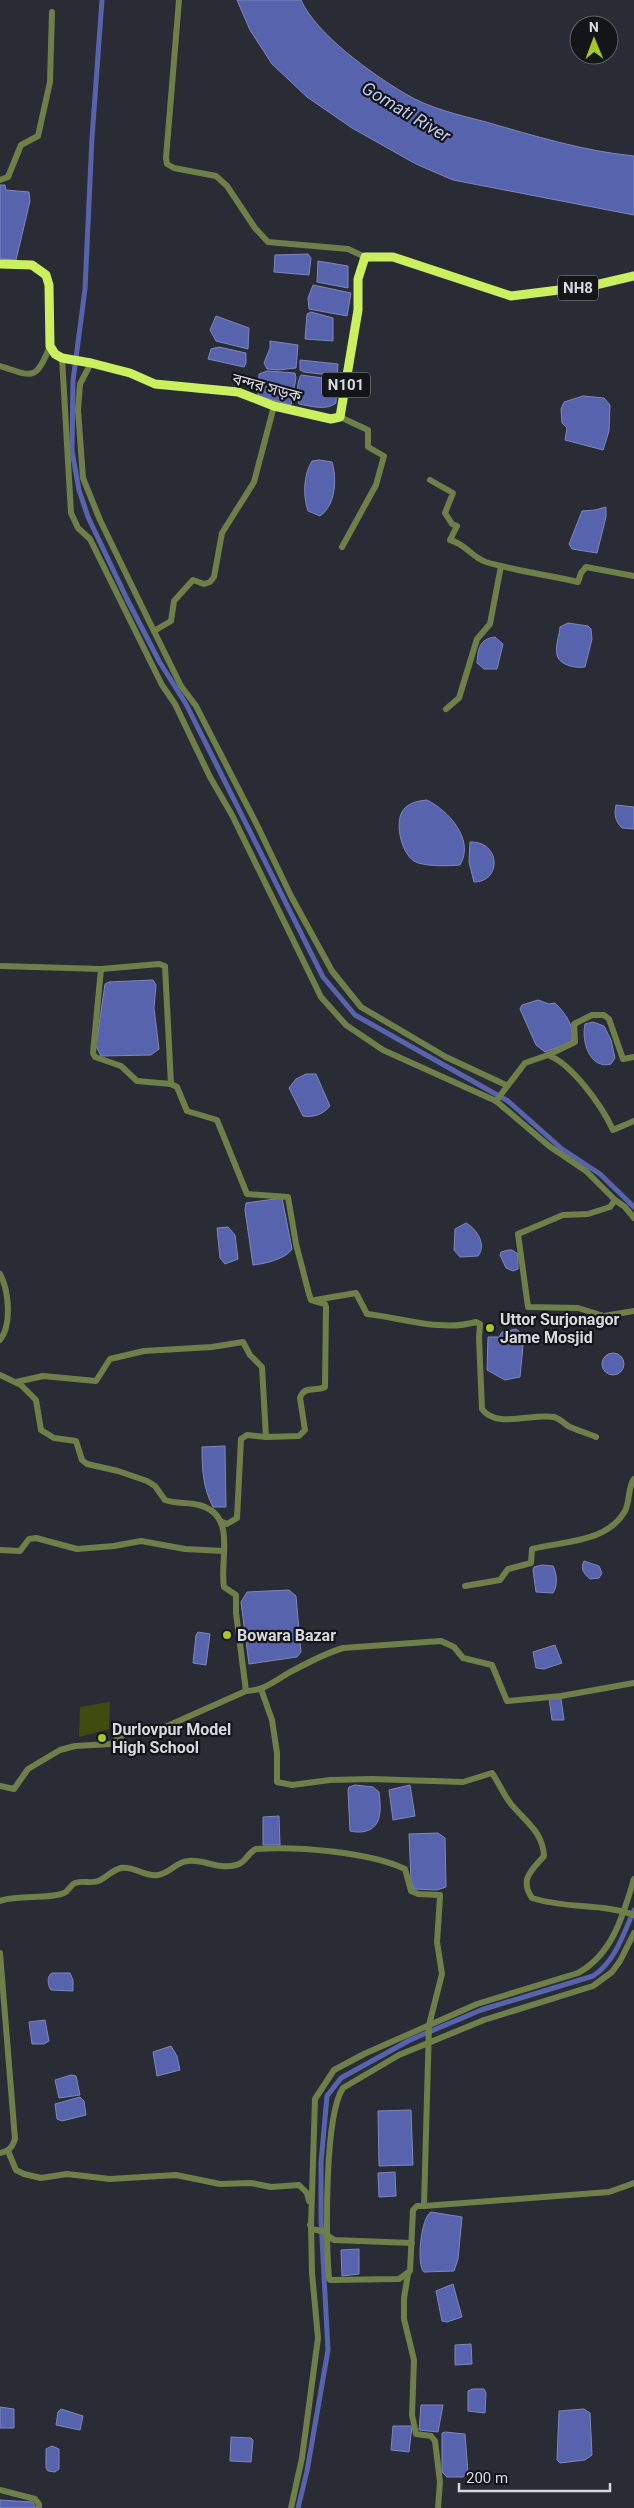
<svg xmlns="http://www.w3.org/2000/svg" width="634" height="2508" font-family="Roboto,'Noto Sans Bengali',sans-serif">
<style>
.green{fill:#3e4d0f}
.water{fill:#5764ad;stroke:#7d87bc}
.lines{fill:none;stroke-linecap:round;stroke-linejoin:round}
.canal{stroke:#5764ad;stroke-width:5}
.minor{stroke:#6e7f49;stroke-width:6}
.highway{stroke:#caf05f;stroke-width:9}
.poi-dot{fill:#a4c825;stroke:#141519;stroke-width:2}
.labels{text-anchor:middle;stroke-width:4.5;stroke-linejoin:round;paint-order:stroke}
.shield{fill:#141519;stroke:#9c9ea3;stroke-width:1}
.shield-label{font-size:15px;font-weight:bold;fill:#d7d9de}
.street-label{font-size:16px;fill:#d7d9de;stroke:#141519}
.poi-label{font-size:16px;font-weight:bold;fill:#d7d9de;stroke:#141519;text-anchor:start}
.water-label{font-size:18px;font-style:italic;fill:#bdc7f0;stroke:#141519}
</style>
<rect width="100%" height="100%" fill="#2a2c35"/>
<path class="green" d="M 110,1702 L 109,1729 L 79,1737 L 80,1707 Z"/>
<g class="water">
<path d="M 237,0 L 301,0 C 316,34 372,74 404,93 C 428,108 459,115 486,122 C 535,136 583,151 634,156 L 634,215 L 453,180 L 416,164 L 352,128 L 307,97 L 272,64 L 250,30 Z"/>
<path d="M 0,185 L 5,185 L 6,190 L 29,192 L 30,201 L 16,260 L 0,259 Z"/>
<path d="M 308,254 L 311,258 L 309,275 L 274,272 L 275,255 Z"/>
<path d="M 318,261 L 348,266 L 348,288 L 317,282 Z"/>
<path d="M 313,285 L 351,293 L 347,316 L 309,309 L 308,298 Z"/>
<path d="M 311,312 L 333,318 L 333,341 L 305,339 L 307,314 Z"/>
<path d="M 216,316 L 249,328 L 248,349 L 216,341 L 210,330 Z"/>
<path d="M 270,341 L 298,345 L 296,368 L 278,370 L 267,369 L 264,363 L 270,348 Z"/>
<path d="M 219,347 L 246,353 L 246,363 L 244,367 L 208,359 L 211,349 Z"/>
<path d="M 300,360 L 338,364 L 337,376 L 304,372 L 300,370 Z"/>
<path d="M 267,371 L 295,373 L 296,378 L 291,405 L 258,396 L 259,374 Z"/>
<path d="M 301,375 L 337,380 L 336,403 C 327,411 310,406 299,404 C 296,398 297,381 301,375 Z"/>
<path d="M 583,396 L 604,398 L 610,405 L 609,431 L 603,450 L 565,440 L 567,428 L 562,423 L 561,409 L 564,402 Z"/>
<path d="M 319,460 L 332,462 C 337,478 336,505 320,516 L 308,511 C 303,496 303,476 312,461 Z"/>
<path d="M 606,507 L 606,517 L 597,553 L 572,549 L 569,544 L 582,511 L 595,510 Z"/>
<path d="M 568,623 L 588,626 L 591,629 L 592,639 L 585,667 C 579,668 571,667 565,664 C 550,657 559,640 560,627 Z"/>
<path d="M 495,637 L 503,644 L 497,669 L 484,669 L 477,663 C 478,649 479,639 495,637 Z"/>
<path d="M 427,800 C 449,811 475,840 460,865 C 450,866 423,867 414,861 C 401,853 393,819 405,808 C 411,802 419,801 427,800 Z"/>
<path d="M 616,805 L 634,807 L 634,829 L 622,828 C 615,821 614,815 616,805 Z"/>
<path d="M 470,842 C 501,841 502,882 474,882 L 469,862 Z"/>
<path d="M 153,980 L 156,985 L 154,1008 L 159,1049 L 151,1055 L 101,1056 L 96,1046 L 105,984 L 109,982 Z"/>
<path d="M 538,1000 L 549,1004 L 555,1003 C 565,1013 576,1027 571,1042 L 545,1052 L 536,1045 L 520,1009 L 522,1005 Z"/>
<path d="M 593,1022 L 604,1026 L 611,1040 L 615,1058 L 611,1064 C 590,1070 581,1041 585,1024 Z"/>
<path d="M 306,1074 L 316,1074 L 330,1106 C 324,1114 313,1118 303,1116 L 289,1088 L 296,1079 Z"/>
<path d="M 282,1198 L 292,1249 C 286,1259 264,1264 253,1265 L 245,1210 L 246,1203 Z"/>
<path d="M 466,1223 C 477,1229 487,1245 478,1256 L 460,1257 L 454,1250 L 455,1229 Z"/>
<path d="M 228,1227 L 235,1235 L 238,1259 L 225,1264 L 220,1258 L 217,1228 Z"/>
<path d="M 508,1250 L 512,1250 L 518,1254 L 518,1269 L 513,1271 L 506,1268 L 500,1255 L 501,1252 Z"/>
<path d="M 516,1329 L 524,1335 L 520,1377 L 505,1380 L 487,1370 L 488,1337 L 499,1337 L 502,1332 Z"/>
<circle cx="613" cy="1364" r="11"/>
<path d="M 225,1446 L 226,1507 L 213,1507 C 203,1488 202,1469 202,1447 Z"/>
<path d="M 584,1561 L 599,1566 L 602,1573 L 599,1578 L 590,1579 C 584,1574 580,1569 584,1561 Z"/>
<path d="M 542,1565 L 553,1566 C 557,1573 558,1586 553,1593 L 536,1592 L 533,1570 L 534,1567 Z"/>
<path d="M 289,1590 L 296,1596 L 301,1652 L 297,1657 L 249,1664 L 241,1602 L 247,1592 Z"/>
<path d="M 198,1632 L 210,1634 L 206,1665 L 193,1663 L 196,1635 Z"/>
<path d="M 555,1645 L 562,1663 L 544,1669 L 536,1668 L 533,1652 Z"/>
<path d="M 549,1698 L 561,1699 L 564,1720 L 552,1720 Z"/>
<path d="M 355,1785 L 373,1787 L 379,1792 C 381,1809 383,1830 361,1832 C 357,1832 354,1832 350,1831 L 348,1790 L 349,1787 Z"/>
<path d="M 410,1785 L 415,1816 L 393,1820 L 389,1790 Z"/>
<path d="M 279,1816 L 280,1845 L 263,1845 L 263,1817 Z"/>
<path d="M 438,1833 L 445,1838 L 446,1887 L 437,1890 L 414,1889 L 411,1881 L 409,1834 Z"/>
<path d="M 52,1973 L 70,1973 L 73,1980 L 73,1991 L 51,1990 C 48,1986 46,1976 52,1973 Z"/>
<path d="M 45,2020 L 49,2041 L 44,2044 L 32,2044 L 29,2022 Z"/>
<path d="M 171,2046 L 177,2056 L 180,2070 L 157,2076 L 153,2052 Z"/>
<path d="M 71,2075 L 76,2076 L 80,2095 L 59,2098 L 55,2080 Z"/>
<path d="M 80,2097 L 84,2101 L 86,2115 L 62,2121 L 57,2119 L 55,2104 Z"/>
<path d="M 411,2110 L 413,2165 L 379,2166 L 378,2111 Z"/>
<path d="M 395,2172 L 396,2196 L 379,2197 L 378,2173 Z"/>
<path d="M 431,2212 L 462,2217 L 458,2259 L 454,2271 L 424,2272 C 416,2265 421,2217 431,2212 Z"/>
<path d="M 359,2249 L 359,2274 L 342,2276 L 341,2250 Z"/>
<path d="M 453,2284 L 462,2317 L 447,2322 L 442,2321 L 436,2291 Z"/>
<path d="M 471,2344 L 472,2364 L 455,2365 L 455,2345 Z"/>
<path d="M 473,2389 L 484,2389 L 486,2393 L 485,2413 L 468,2411 L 468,2391 Z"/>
<path d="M 421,2405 L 443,2405 L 438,2432 L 419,2430 Z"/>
<path d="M 0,2407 L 14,2409 L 14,2428 L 0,2428 Z"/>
<path d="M 61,2409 L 83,2416 L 80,2430 L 56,2425 L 58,2412 Z"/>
<path d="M 584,2409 L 590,2413 L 592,2455 L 585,2460 L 560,2463 L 557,2460 L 559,2411 Z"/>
<path d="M 393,2426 L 412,2426 L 409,2452 L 391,2450 Z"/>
<path d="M 445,2432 L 465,2434 L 468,2473 L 463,2477 L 447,2477 L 442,2472 L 442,2433 Z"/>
<path d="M 231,2437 L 251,2438 L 253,2440 L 251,2462 L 230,2461 Z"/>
<path d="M 52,2446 L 59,2449 L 59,2469 L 55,2472 L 48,2471 L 46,2468 L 46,2449 Z"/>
<path d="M 0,2500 L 33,2502 L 36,2508 L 0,2508 Z"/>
</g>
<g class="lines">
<g class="canal">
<path d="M 102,0 L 92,138 L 85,289 L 73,381 L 72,451 L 79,490 L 88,517 L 127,599 L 159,661 L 186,704 L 323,977 L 355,1015 L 508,1101 L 562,1149 L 600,1174 L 634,1207"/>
<path d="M 298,2508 L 307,2471 L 328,2350 L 321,2220 L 321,2163 L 327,2096 L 341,2078 L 410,2040 L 481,2010 L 593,1976 C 615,1962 624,1933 634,1910"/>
</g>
<g class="minor">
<path d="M 179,0 L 166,158 L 167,164 L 174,168 L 216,176 L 227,186 L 255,228 L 268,242 L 348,249 L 365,257"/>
<path d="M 0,180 L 8,177 L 21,145 L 38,136 L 50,82 L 52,12"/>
<path d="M 62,358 L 71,513 L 78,528 L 90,539 L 162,685 L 175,704 L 210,777 L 232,815 L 321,997 L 346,1025 L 383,1050 L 496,1101 L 549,1146 L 586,1171 L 615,1200 L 610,1207 L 588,1214 L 563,1215 L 518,1234 L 528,1307 L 578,1308 L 604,1316 L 634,1311"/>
<path d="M 91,363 L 80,384 L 78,410 L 83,478 L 100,520 L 147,617 L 181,686 L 196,706 L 258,827 L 291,896 L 332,971 L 361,1007 L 446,1057 L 506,1085"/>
<path d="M 0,366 C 33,377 36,381 50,346"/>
<path d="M 340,417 L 368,430 L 368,447 L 384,456 L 376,485 L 342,547"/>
<path d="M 430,480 L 453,493 L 445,513 L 452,524 L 457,526 L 450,540 C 466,544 471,557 486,562 C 516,571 548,575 578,582 L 581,573 L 586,567 L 634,576"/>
<path d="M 154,631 L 171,621 L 174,601 L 193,580 L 204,584 L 210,582 L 214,577 L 222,533 L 254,482 L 274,406"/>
<path d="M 446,709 L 459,698 L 477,639 L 490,624 L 501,566"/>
<path d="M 0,966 L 101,969 L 93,1053 L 95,1057 L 121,1066 L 137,1081 L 171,1084 L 177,1087 L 187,1111 L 217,1120 L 247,1194 L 288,1197 L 296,1244 L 309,1294 L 311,1300 L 325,1304 L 326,1307 L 325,1387 C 315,1392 304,1385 300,1398 L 305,1430 L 299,1436 L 266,1437 L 262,1367 L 250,1355 L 243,1342 L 212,1347 L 144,1351 L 110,1359 L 96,1381 L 43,1376 L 16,1382"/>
<path d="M 101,969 L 159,964 L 165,966 L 171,1084"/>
<path d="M 548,1055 L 575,1042 L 574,1024 L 592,1015 L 604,1015 L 609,1019 L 623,1059 L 634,1057"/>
<path d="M 496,1101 L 525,1063 L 548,1055 C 572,1064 602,1106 613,1130 L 634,1121"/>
<path d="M 615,1200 L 625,1207 L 634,1218"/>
<path d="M 0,1274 C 9,1291 12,1325 0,1340"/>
<path d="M 315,1300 L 356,1293 L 367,1314 C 403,1318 441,1332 476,1322 L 480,1324 L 479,1338 L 482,1409 C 496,1429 532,1413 554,1417 C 561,1419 564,1424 570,1427 C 579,1431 587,1433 596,1437"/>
<path d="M 0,1375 L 21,1385 L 36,1400 L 41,1430 L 54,1438 L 76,1441 L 82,1460 L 87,1464 L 118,1471 L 147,1481 L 155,1486 L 165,1500 C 176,1504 188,1502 199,1505 C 238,1515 219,1560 224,1587 L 236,1595 L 236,1613 L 246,1691 L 165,1727 L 127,1732 L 111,1744 L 75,1746 L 60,1750 L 28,1769 L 14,1789 L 0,1786"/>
<path d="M 220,1521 L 227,1524 L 237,1518 L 241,1439 L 247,1435 L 266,1437"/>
<path d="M 0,1550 L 20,1551 L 29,1539 L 36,1538 L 77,1549 L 114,1546 L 141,1541 L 185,1549 L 224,1551"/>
<path d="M 465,1586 L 500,1580 L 508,1569 L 531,1563 L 532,1549 C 563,1541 607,1543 625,1511 C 630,1502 628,1485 634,1479"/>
<path d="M 261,1689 L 272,1720 L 277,1753 L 277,1782 L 292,1785 L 330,1780 L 372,1779 L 463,1782 L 492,1773 C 499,1783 503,1794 511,1804 C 525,1821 543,1832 544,1856 C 532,1870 519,1879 532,1898 C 565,1909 602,1903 634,1915"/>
<path d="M 246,1691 C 266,1691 279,1677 296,1669 C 311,1661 326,1653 343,1648 L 441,1641 L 454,1647 L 463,1658 L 492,1665 L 507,1701 L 561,1696 L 634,1683"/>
<path d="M 0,1901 C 19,1894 47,1900 64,1893 C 69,1891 70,1885 75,1883 C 83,1880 91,1884 98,1881 C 106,1878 112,1870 121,1868 C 135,1866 144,1877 158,1875 C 171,1873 175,1862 188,1861 C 205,1859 217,1870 236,1865 C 246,1863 247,1853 256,1849 C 297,1846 369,1852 405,1869 L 411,1891 L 418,1894 L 440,1895 L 440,1897 L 437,1942 L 442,1974 L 429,2025 L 424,2206 L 609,2192 L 634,2183"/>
<path d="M 0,1953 L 15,2139 C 12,2148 9,2151 0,2153"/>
<path d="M 8,2151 L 16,2170 L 24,2174 L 41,2178 L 67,2174 L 110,2179 L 176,2175 L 220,2184 L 251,2183 L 271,2187 L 299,2185 L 307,2193 L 309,2201"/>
<path d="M 424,2206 L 417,2206 L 413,2210 L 410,2271 L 399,2279 L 330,2280 L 329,2278 C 326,2241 324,2116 343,2088 L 399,2055 L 484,2020 L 593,1986 L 612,1972 L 620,1961 L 634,1933"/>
<path d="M 310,2225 L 312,2229 L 326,2232"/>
<path d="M 327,2235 L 334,2240 L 412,2243"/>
<path d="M 408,2274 L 404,2298 L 404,2319 L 414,2360 L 412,2415 L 416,2434 L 431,2436 L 435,2441 L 440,2482 L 438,2508"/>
<path d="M 0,2490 L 35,2499 L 39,2504 L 39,2508"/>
<path d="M 291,2508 L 302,2458 L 318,2338 L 312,2273 L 311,2225 L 315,2099 L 334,2070 L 364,2054 L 477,2004 L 578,1973 C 613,1954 623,1915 634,1879"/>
</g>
<path class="highway" d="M 0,264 L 32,265 L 46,275 L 49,285 L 50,346 L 55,354 L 62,358 L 91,363 L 130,373 L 155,384 L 238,392 L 274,406 L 331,419 L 340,417 L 358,310 L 358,279 L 365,257 L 393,257 L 511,296 L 591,286 L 634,276"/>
</g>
<g class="poi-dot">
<circle cx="490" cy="1328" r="5"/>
<circle cx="227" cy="1635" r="5"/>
<circle cx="102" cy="1738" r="5"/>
</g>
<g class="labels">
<g class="shield">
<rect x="558" y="275.5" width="40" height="25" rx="4"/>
<rect x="322" y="372.5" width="48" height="25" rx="4"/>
</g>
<g class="shield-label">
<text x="578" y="293">NH8</text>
<text x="346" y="390">N101</text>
</g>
<g class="street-label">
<text transform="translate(267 387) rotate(15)" y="6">বন্দর সড়ক</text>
</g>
<g class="poi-label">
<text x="500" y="1325">Uttor Surjonagor<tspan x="500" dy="18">Jame Mosjid</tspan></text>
<text x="237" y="1641">Bowara Bazar</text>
<text x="112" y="1735">Durlovpur Model<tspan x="112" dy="18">High School</tspan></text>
</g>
<g class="water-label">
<text transform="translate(406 112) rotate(31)" y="6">Gomati River</text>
</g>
</g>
<g transform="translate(594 40) rotate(359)"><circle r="24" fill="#141519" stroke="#626368"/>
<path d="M0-4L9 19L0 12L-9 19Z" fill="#a4c825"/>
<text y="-8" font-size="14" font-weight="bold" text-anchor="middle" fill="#d7d9de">N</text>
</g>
<path d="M459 2483v8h151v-8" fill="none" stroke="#d7d9de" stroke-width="2.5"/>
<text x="466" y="2483" font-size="15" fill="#d7d9de" stroke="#141519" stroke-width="4" paint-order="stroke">200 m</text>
</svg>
